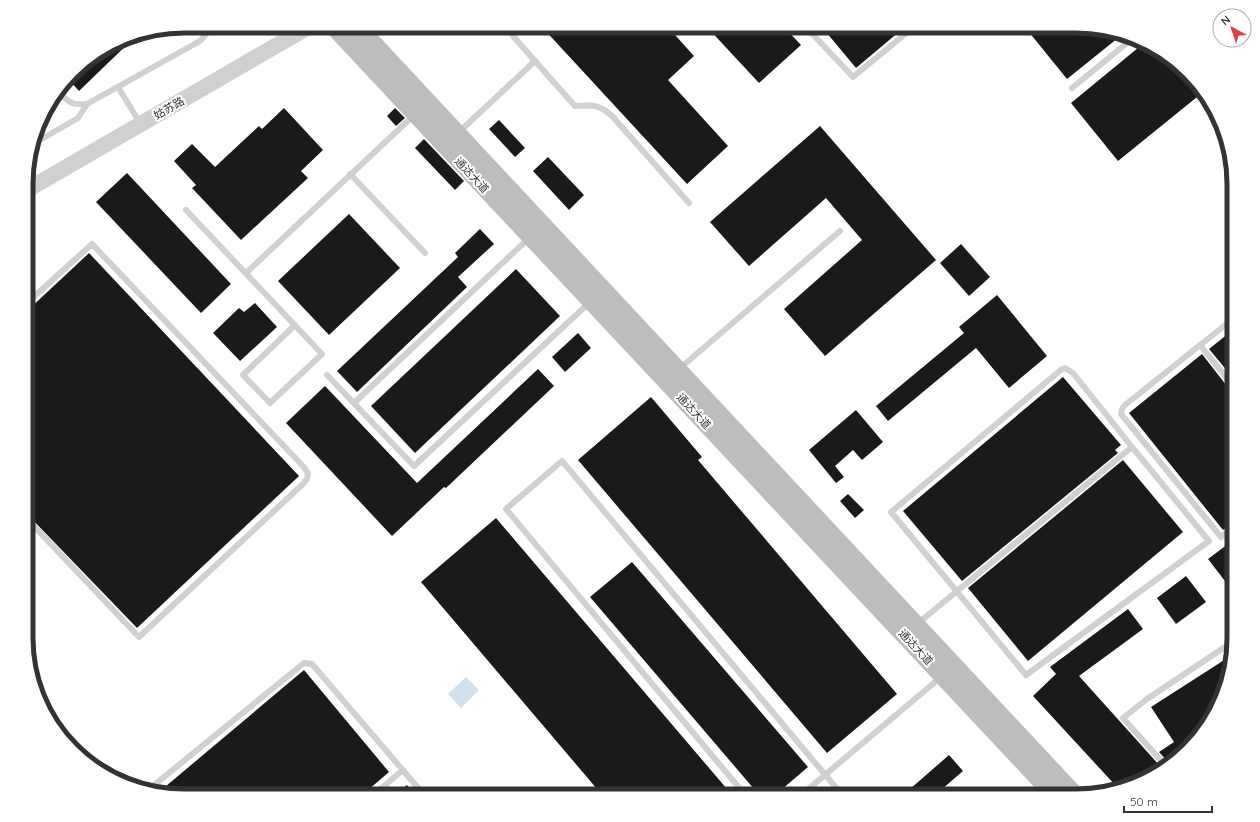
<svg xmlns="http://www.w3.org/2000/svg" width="1260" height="822" font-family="Quicksand,'Noto Sans SC',sans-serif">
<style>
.water{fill:#d0e0ed}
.building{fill:#1a1a1a}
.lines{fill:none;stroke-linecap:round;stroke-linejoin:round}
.service{stroke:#d0d0d0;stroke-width:6}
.tertiary{stroke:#d0d0d0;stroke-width:16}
.secondary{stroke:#bdbdbd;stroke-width:18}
.labels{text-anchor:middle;stroke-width:4;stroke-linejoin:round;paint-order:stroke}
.street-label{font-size:11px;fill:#333;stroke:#fff}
.rim{fill:none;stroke:#333;stroke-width:5}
</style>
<rect width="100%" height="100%" fill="#fff"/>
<path class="water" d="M 466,677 L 479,690 L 461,708 L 448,694 Z"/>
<g class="building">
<path d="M 541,26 L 667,26 L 694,56 L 668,80 L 728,146 L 687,184 Z"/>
<path d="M 706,26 L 783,26 L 801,45 L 759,83 Z"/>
<path d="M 821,26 L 906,26 L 856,68 Z"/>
<path d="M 1024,26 L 1076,26 L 1123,34 L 1067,79 Z"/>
<path d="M 136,36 L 79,91 L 69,80 L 80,65 L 124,38 Z"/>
<path d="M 1144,43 L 1164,53 L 1202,93 L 1118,161 L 1071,103 Z"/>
<path d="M 284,108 L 323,150 L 301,171 L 308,178 L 241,240 L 192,188 L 196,185 L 174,161 L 192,144 L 215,167 L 259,126 L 262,129 Z"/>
<path d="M 395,108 L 405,118 L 396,126 L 387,116 Z"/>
<path d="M 499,120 L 525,148 L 515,157 L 489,129 Z"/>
<path d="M 820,126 L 936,260 L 825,356 L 784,309 L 862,240 L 826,198 L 749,266 L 710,222 Z"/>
<path d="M 424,139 L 464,181 L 455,190 L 415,148 Z"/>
<path d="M 548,157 L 584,195 L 569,210 L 533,171 Z"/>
<path d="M 127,173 L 231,284 L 201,313 L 96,202 Z"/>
<path d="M 349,214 L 400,268 L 329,335 L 278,281 Z"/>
<path d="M 480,229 L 494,244 L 458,277 L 467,287 L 357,392 L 337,371 L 458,257 L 455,253 Z"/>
<path d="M 961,244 L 990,277 L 969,296 L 940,263 Z"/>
<path d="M 89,253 L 299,476 L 137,628 L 27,514 L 27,311 Z"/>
<path d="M 516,269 L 560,316 L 415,453 L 371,406 Z"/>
<path d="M 997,295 L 1047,356 L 1009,388 L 976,348 L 888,421 L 876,406 L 964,333 L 959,327 Z"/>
<path d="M 255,303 L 277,327 L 240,361 L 213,333 L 239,308 L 244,312 Z"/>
<path d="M 1234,329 L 1234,379 L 1209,349 Z"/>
<path d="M 578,333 L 591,348 L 565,372 L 552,357 Z"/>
<path d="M 1202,354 L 1230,390 L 1234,391 L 1234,523 L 1223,530 L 1129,413 Z"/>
<path d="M 538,369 L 554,386 L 446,488 L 444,487 L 392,536 L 286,423 L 325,386 L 417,483 Z"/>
<path d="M 1063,377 L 1121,445 L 1115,450 L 1118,453 L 962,581 L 903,511 Z"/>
<path d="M 651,397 L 702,457 L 698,460 L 897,694 L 827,753 L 578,460 Z"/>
<path d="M 856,410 L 883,442 L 862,460 L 853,450 L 835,466 L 844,477 L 836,483 L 809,450 Z"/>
<path d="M 1123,460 L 1183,532 L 1028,661 L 968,588 Z"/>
<path d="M 848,494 L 864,510 L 855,518 L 840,501 Z"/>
<path d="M 496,518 L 553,585 L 733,796 L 603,796 L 478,649 L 421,582 Z"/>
<path d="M 1234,533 L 1234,581 L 1228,585 L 1208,559 L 1232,541 L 1229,537 Z"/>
<path d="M 632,562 L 808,767 L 774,796 L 760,796 L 590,597 Z"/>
<path d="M 1186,576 L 1206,602 L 1176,624 L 1157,598 Z"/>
<path d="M 1128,609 L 1143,629 L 1079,676 L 1160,766 L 1146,777 L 1116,786 L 1033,696 L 1056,674 L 1050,667 Z"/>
<path d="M 1232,655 L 1226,688 L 1207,726 L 1168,762 L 1159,752 L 1174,742 L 1151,707 Z"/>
<path d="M 304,670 L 389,772 L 361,796 L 184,796 L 159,792 Z"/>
<path d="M 949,755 L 963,771 L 934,796 L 902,796 Z"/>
<path d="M 407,785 L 415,796 L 394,796 Z"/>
</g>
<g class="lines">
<g class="service">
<path d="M 509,26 L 513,36 L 535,61"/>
<path d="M 805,26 L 853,77 L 915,26"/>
<path d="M 118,87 L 140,123"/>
<path d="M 1072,88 L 1133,38"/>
<path d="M 59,93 C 70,103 72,105 87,104 L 200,41 L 209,31 L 212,26"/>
<path d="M 459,132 L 535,61 L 575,106 C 592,105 599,104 612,116 L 689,203"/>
<path d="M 33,144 L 78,118 L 87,104"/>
<path d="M 350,174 L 425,253"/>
<path d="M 186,210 L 322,354 L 270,403 L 243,375 L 295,325"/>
<path d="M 246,273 L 414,115"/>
<path d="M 27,303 L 92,244 L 302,465 L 308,473 L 307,479 L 304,483 L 139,637 L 27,519"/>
<path d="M 1234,318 L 1125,405 L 1122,409 L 1121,414 L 1221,537 L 1234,527"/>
<path d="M 1200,345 L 1234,387"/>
<path d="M 679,369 L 840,231"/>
<path d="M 327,375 L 414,466 L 590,302"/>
<path d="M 354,403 L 530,237"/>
<path d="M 917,624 L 1132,447 L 1209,541 L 1026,675 L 891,512 L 1062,369 L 1065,368 L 1073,373 L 1132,447"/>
<path d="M 1165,765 L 1123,718 L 1147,699 L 1234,641"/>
<path d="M 148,790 L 304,663 L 312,664 L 425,796"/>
<path d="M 372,796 L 403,770"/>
<path d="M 746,796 L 506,509 L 562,461 L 843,796"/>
<path d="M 800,796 L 941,677"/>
</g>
<path class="tertiary" d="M 27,190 L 310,26"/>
<g class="secondary">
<path d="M 333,26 L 1055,796"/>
<path d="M 357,26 L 1076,796"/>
</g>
</g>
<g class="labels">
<g class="street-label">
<text transform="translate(169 108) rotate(-30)" y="4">姑苏路</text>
<text transform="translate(472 175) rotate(47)" y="4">通达大道</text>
<text transform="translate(694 411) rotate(47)" y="4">通达大道</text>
<text transform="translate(916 647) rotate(47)" y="4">通达大道</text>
</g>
</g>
<path d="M0 0H1260V822H0ZM184 33H1076A151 151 0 0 1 1227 184V638A151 151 0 0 1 1076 789H184A151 151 0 0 1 33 638V184A151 151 0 0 1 184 33Z" fill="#fff" fill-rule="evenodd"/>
<path class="rim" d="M184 33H1076A151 151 0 0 1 1227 184V638A151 151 0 0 1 1076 789H184A151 151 0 0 1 33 638V184A151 151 0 0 1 184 33Z"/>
<g transform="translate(1232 28) rotate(320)"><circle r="19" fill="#ffffff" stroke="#adadad"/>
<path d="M0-3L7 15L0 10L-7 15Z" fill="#df4043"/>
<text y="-6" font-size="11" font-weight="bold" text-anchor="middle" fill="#333333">N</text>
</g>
<path d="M1124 806v6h88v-6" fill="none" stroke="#333333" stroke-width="2"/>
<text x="1130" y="806" font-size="12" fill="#333333" stroke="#ffffff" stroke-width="3" paint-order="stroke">50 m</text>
</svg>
